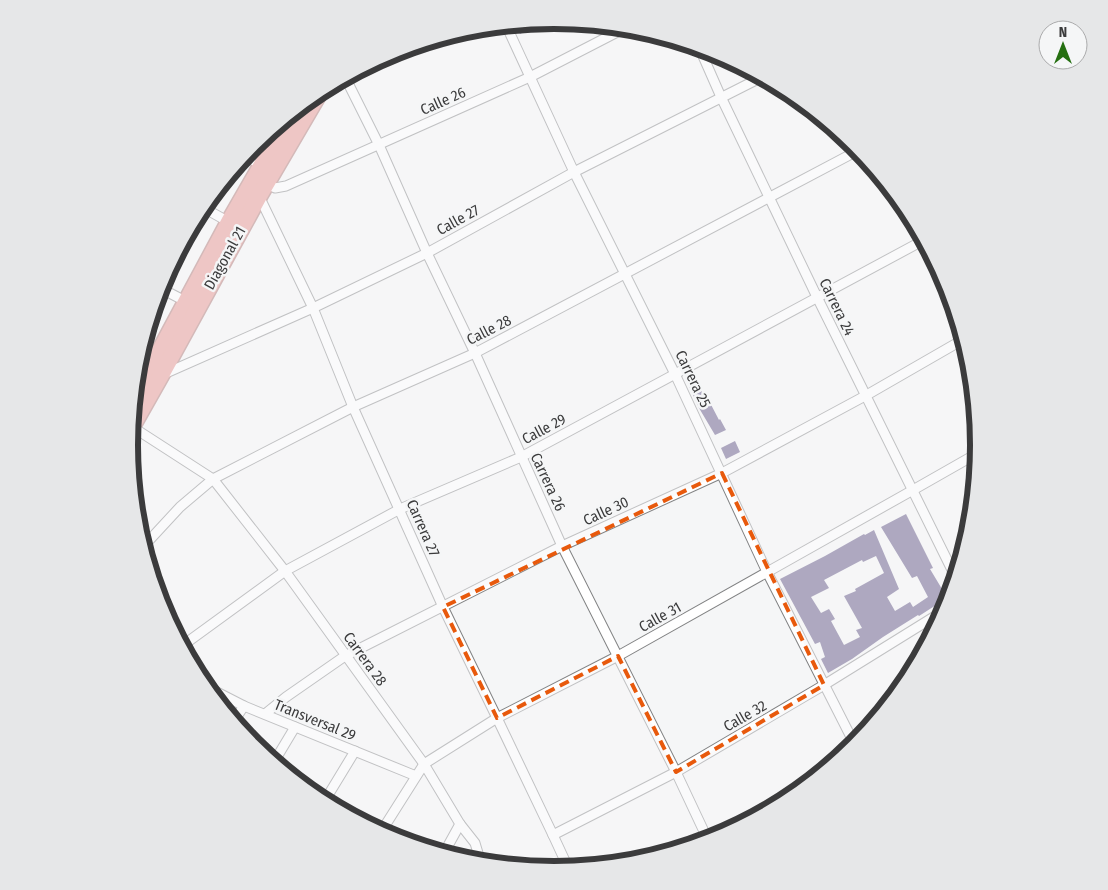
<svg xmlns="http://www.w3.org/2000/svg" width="1108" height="890" font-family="'Fira Sans Condensed',sans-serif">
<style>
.building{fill:#574a7c;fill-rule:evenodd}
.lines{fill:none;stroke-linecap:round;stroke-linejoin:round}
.street-casing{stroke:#828384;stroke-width:11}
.highway-casing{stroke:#aa706d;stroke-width:19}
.street{stroke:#fff;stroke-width:9}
.highway{stroke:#e58d87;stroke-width:16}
.marked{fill:none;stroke:#e8590c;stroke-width:4;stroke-dasharray:10 6;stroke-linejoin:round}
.labels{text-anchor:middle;stroke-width:5;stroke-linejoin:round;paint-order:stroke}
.street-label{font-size:15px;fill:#3b3b3c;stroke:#f5f6f7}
.rim{fill:none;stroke:#3b3b3c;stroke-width:6}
</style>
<rect width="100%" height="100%" fill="#f5f6f7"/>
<g class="building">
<path d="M 544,21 L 520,34 L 515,24 L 521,23 Z"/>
<path d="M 696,380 L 704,396 L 706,395 L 719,420 L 720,419 L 726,430 L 715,435 L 699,408 L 688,384 Z"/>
<path d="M 735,441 L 740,452 L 726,459 L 721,448 Z"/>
<path d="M 906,514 L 933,568 L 930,569 L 948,599 L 933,607 L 919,616 L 918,615 L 883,637 L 852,659 L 828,673 L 821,659 L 825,657 L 820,642 L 815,644 L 780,579 L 825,556 L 864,534 L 865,535 L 874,530 L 899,589 L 887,597 L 895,611 L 910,602 L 913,607 L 928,597 L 917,576 L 912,578 L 881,527 ZM 876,556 L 884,573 L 855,589 L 856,591 L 844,596 L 862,628 L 856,630 L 860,637 L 844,645 L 831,621 L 835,619 L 829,609 L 821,613 L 811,597 L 829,588 L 824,580 L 862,560 L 863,562 Z"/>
</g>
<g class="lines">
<g class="street-casing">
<g id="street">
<path d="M 506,25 L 574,172 L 675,374 L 767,572 L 855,745"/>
<path d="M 699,47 L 721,97 L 817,297 L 956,578"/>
<path d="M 345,77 L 379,145 L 427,253 L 475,353 L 562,546 L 676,772 L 708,840"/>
<path d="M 244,156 L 262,165"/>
<path d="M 267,184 L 275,188 L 286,186 L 530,77 L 627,27"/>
<path d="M 259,196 L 313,308 L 353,407 L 443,607 L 497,718 L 553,835 L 566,863 L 566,869"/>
<path d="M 202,207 L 229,222"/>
<path d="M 160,288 L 187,302"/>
<path d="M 139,356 L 154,363"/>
<path d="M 164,374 L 313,308 L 427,253 L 574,172 L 762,77"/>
<path d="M 131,426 L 213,479 L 285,571 L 424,764 L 460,824 L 475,843 L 481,863"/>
<path d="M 143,547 L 180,507 L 213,479 L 353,407 L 475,353 L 859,150"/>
<path d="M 182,646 L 285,571 L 400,509 L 521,457 L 924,240"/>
<path d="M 205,686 L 244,706 L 416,776"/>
<path d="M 265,714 L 286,697 L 345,656 L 562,546 L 722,473 L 865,396 L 964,339"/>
<path d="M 234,721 L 244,706"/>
<path d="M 274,762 L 295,727"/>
<path d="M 324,802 L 355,751"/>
<path d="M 381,832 L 424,764 L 497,718 L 618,656 L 913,490 L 978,453"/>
<path d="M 553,835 L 676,772 L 824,685 L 945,610"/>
<path d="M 444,853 L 460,824"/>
<path d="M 521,867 L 566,863"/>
</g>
</g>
<g class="highway-casing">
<g id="highway">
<path d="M 133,401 L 229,222 L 291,114"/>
<path d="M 131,428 L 161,375 L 259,196 L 321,90"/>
</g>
</g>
<use href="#street" class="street"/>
<use href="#highway" class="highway"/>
</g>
<path d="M0 0H1108V890H0ZM 722,473 L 824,685 L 676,772 L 618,656 L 497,718 L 443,607 Z" fill="#f5f6f7" fill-opacity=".55" fill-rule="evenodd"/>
<path class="marked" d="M 722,473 L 824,685 L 676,772 L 618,656 L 497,718 L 443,607 Z"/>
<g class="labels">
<g class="street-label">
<text transform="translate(443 101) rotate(-24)" y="5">Calle 26</text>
<text transform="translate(458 220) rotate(-29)" y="5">Calle 27</text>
<text transform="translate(225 258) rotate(-61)" y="5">Diagonal 21</text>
<text transform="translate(837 307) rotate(64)" y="5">Carrera 24</text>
<text transform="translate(489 330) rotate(-27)" y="5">Calle 28</text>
<text transform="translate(693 379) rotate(64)" y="5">Carrera 25</text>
<text transform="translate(544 429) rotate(-28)" y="5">Calle 29</text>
<text transform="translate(548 482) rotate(65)" y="5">Carrera 26</text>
<text transform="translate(606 511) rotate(-25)" y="5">Calle 30</text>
<text transform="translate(423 528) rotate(66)" y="5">Carrera 27</text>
<text transform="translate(660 617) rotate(-29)" y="5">Calle 31</text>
<text transform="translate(365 659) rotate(54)" y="5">Carrera 28</text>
<text transform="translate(745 716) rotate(-30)" y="5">Calle 32</text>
<text transform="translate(315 720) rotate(22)" y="5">Transversal 29</text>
</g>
</g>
<path d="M0 0H1108V890H0ZM138 445a416 416 0 1 1 832 0a416 416 0 1 1-832 0Z" fill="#e6e7e8" fill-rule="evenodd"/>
<path class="rim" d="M138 445a416 416 0 1 1 832 0a416 416 0 1 1-832 0Z"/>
<g transform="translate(1063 45)"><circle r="24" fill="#f5f6f7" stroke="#ababac"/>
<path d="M0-4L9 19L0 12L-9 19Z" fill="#256f11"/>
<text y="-8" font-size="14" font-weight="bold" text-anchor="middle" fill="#3b3b3c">N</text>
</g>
</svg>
